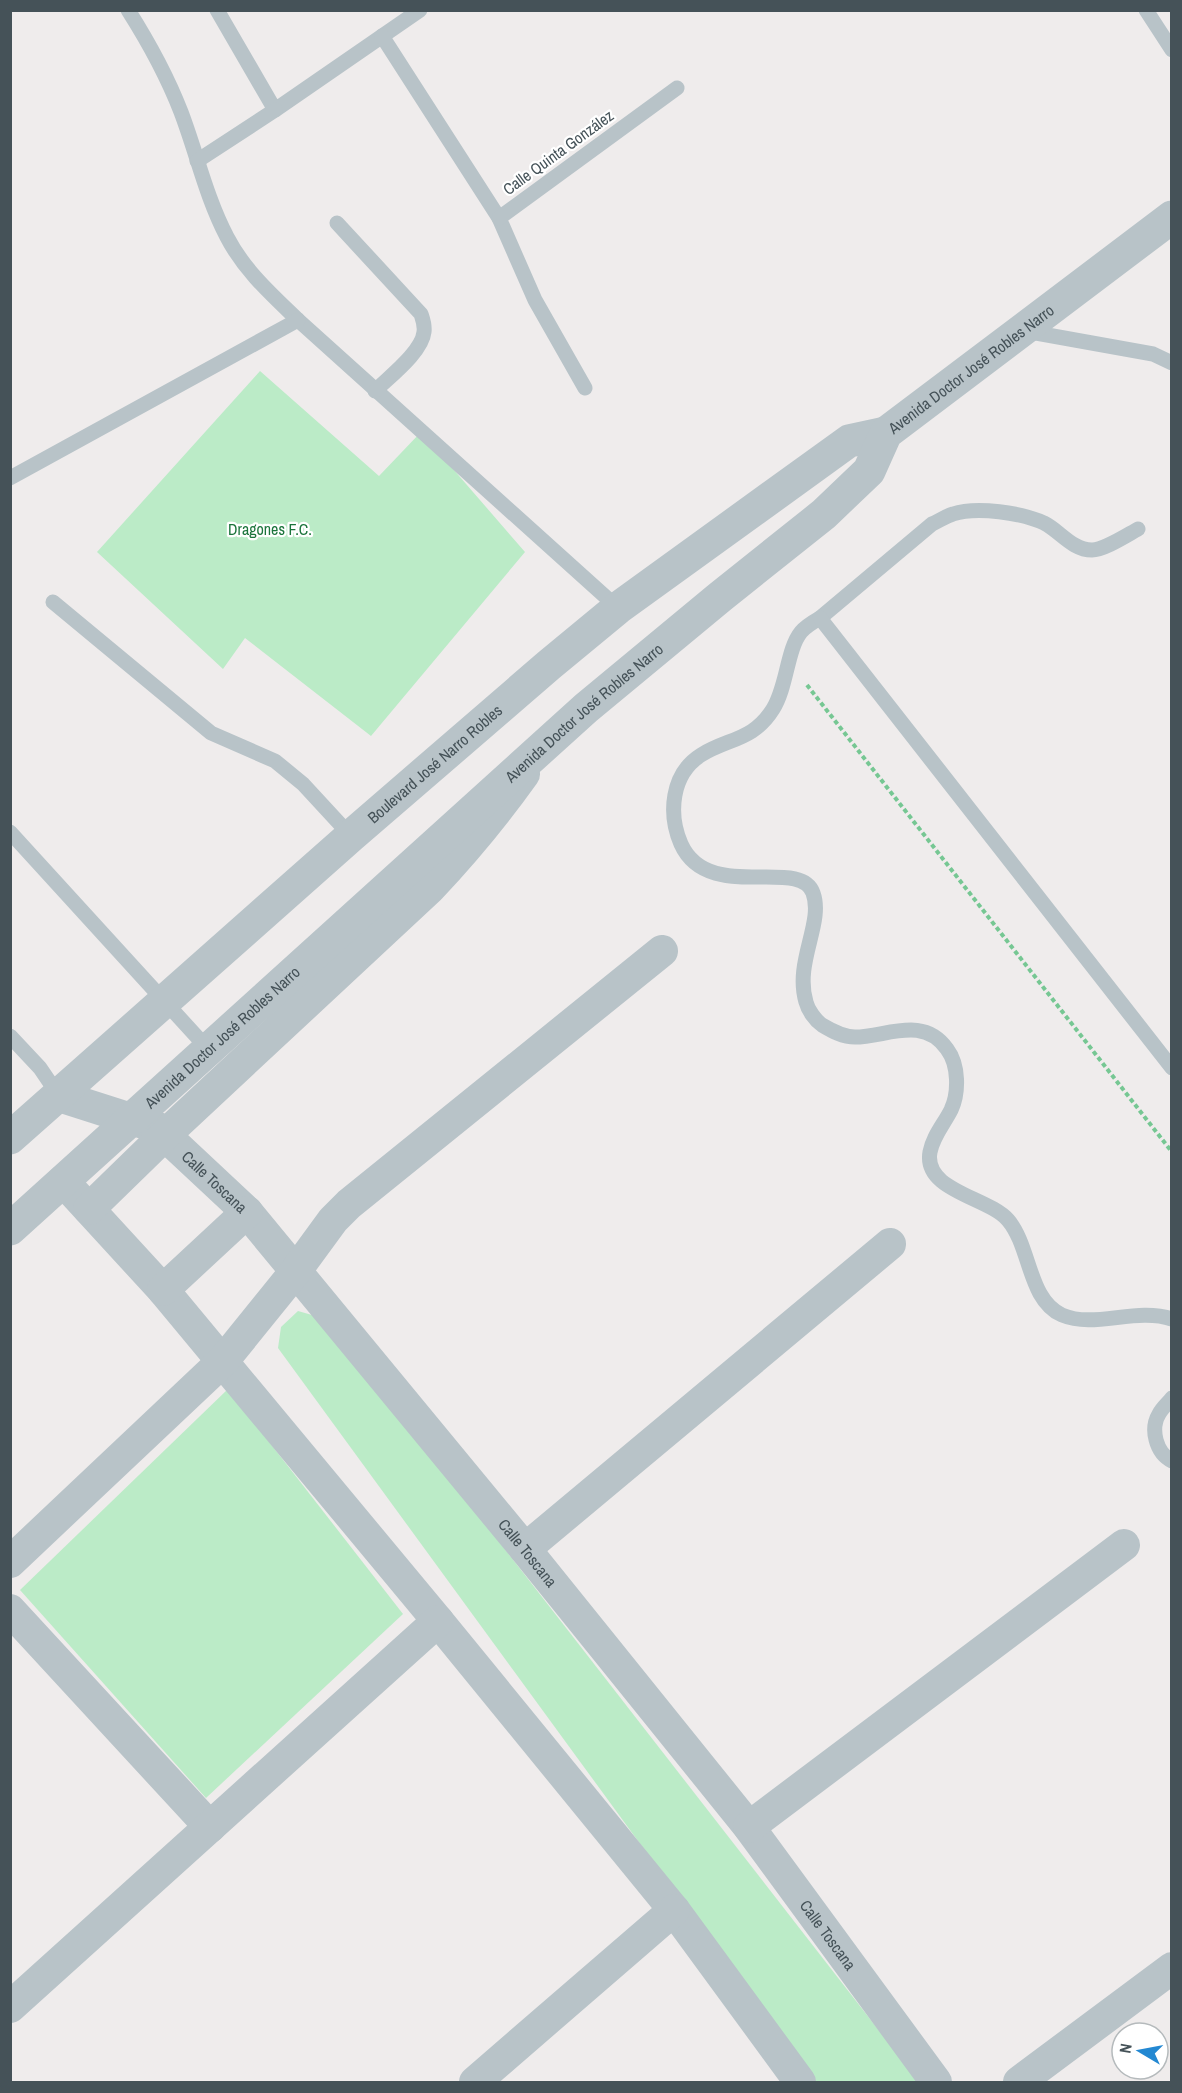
<svg xmlns="http://www.w3.org/2000/svg" width="1182" height="2093" font-family="'Archivo Narrow',sans-serif">
<style>
.green{fill:#bbebc7}
.lines{fill:none;stroke-linecap:round;stroke-linejoin:round}
.path{stroke:#76c793;stroke-width:4;stroke-dasharray:4.5 3;stroke-linecap:butt}
.service{stroke:#b8c3c8;stroke-width:15}
.minor{stroke:#b8c3c8;stroke-width:32}
.tertiary{stroke:#b8c3c8;stroke-width:33}
.labels{text-anchor:middle;stroke-width:4.5;stroke-linejoin:round;paint-order:stroke}
.street-label{font-size:16px;fill:#455258;stroke:#fff}
.park-label{font-size:16px;fill:#1b743b;stroke:#fff}
</style>
<rect width="100%" height="100%" fill="#efecec"/>
<g class="green">
<path d="M 260,371 L 379,476 L 421,432 L 525,552 L 371,736 L 245,638 L 223,669 L 97,552 Z"/>
<path d="M 298,1311 L 326,1319 L 919,2082 L 814,2082 L 278,1348 L 281,1327 Z"/>
<path d="M 228,1389 L 403,1614 L 206,1798 L 20,1590 Z"/>
</g>
<g class="lines">
<path class="path" d="M 807,685 L 1172,1152"/>
<g class="service">
<path d="M 128,10 C 149,43 167,76 181,112 C 197,154 206,197 227,237 C 244,270 271,294 298,320 L 618,608"/>
<path d="M 217,10 L 275,110 L 420,10"/>
<path d="M 1146,10 L 1172,50"/>
<path d="M 382,36 L 499,218 L 535,300 L 585,388"/>
<path d="M 197,161 L 275,110"/>
<path d="M 499,218 L 677,88"/>
<path d="M 337,223 L 421,314 C 423,320 425,325 424,332 C 422,352 389,377 375,391"/>
<path d="M 1025,331 L 1153,354 L 1172,363"/>
<path d="M 10,478 L 298,320"/>
<path d="M 1138,529 C 1127,535 1104,550 1092,550 C 1072,550 1060,531 1044,523 C 1022,513 977,506 953,514 C 946,516 939,521 932,524 L 820,618 C 813,622 806,626 801,632 C 787,649 787,687 773,709 C 753,741 728,738 701,755 C 671,774 668,814 681,844 C 708,904 800,856 813,893 C 824,923 794,962 806,1002 C 808,1010 815,1020 822,1025 C 832,1031 843,1037 855,1037 C 886,1037 923,1015 947,1049 C 959,1065 959,1093 951,1110 C 944,1124 933,1136 930,1152 C 923,1191 988,1197 1008,1220 C 1031,1247 1028,1300 1062,1315 C 1095,1329 1135,1307 1172,1319"/>
<path d="M 53,602 L 211,733 L 275,761 L 303,784 L 351,836"/>
<path d="M 820,618 L 1172,1068"/>
<path d="M 10,832 L 208,1049"/>
<path d="M 10,1036 L 40,1068 L 59,1096"/>
<path d="M 1172,1398 C 1168,1403 1162,1408 1159,1414 C 1150,1429 1156,1453 1172,1461"/>
</g>
<g class="minor">
<path id="s1" d="M 59,1096 L 156,1127 L 247,1212 L 525,1549 L 749,1827 L 936,2082"/>
<path d="M 63,1181 L 163,1290 L 438,1621 L 674,1910 L 800,2082"/>
<path d="M 89,1209 L 166,1134 L 430,888 C 466,850 494,816 524,774"/>
<path d="M 163,1290 L 247,1212"/>
<path d="M 525,1549 L 890,1244"/>
<path d="M 10,1562 L 223,1361 L 295,1272 L 333,1220 L 349,1204 L 662,951"/>
<path d="M 10,1610 L 210,1827"/>
<path d="M 749,1827 L 1124,1545"/>
<path d="M 10,2007 L 438,1621"/>
<path d="M 475,2082 L 674,1910"/>
<path d="M 1019,2082 L 1172,1968"/>
</g>
<g class="tertiary">
<path id="s2" d="M 10,1138 L 351,836 L 549,665 L 618,608 L 849,441 L 886,433"/>
<path id="s3" d="M 10,1229 L 586,708 L 720,597 L 824,514 L 869,471 L 886,433 L 1172,217"/>
</g>
</g>
<g class="labels">
<g class="street-label">
<text transform="translate(558 152) rotate(-36)" y="6">Calle Quinta González</text>
<text dy="6" stroke="none"><textPath href="#s3" startOffset="1294">Avenida Doctor José Robles Narro</textPath></text>
<text dy="6" stroke="none"><textPath href="#s3" startOffset="772">Avenida Doctor José Robles Narro</textPath></text>
<text dy="6" stroke="none"><textPath href="#s2" startOffset="566">Boulevard José Narro Robles</textPath></text>
<text dy="6" stroke="none"><textPath href="#s3" startOffset="286">Avenida Doctor José Robles Narro</textPath></text>
<text dy="6" stroke="none"><textPath href="#s1" startOffset="182">Calle Toscana</textPath></text>
<text dy="6" stroke="none"><textPath href="#s1" startOffset="668">Calle Toscana</textPath></text>
<text dy="6" stroke="none"><textPath href="#s1" startOffset="1154">Calle Toscana</textPath></text>
</g>
<g class="park-label">
<text x="270" y="535">Dragones F.C.</text>
</g>
</g>
<rect width="1182" height="2093" fill="none" stroke="#455258" stroke-width="24"/>
<g transform="translate(1140 2051) rotate(280)"><circle r="28" fill="#ffffff" stroke="#b5babc" stroke-width="1.5"/>
<path d="M0-4.5L10 22L0 15L-10 22Z" fill="#2388d2"/>
<text y="-9" font-size="16" font-weight="bold" text-anchor="middle" fill="#455258">N</text>
</g>
</svg>
